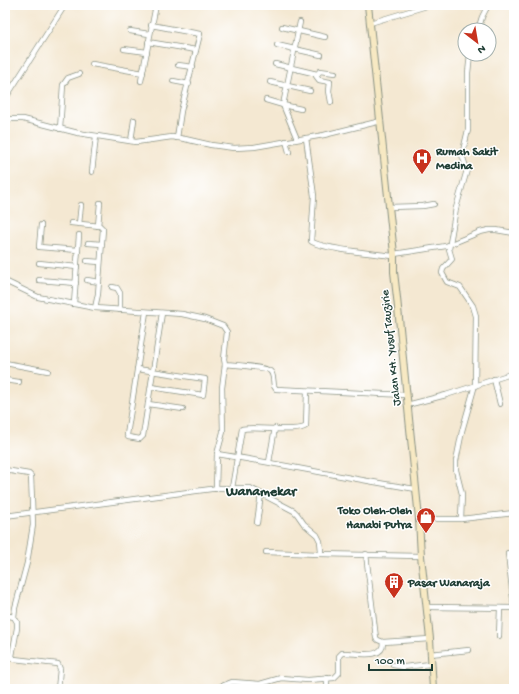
<svg xmlns="http://www.w3.org/2000/svg" width="519" height="694" font-family="'Gochi Hand',sans-serif">
<style>
.lines{fill:none;stroke-linecap:round;stroke-linejoin:round}
.minor-casing{stroke:#8a9283;stroke-width:6}
.secondary-casing{stroke:#8a9283;stroke-width:8}
.minor{stroke:#fff;stroke-width:4.5}
.secondary{stroke:#f7e9c3;stroke-width:6}
.labels{text-anchor:middle;stroke-width:3;stroke-linejoin:round;paint-order:stroke}
.poi-label{font-size:12px;font-weight:bold;fill:#1f3d34;stroke:#fff;text-anchor:start}
.street-label{font-size:12px;fill:#1f3d34;stroke:#fff}
.quarter-label{font-size:14px;font-weight:bold;fill:#1f3d34;stroke:#fff}
</style>
<rect width="100%" height="100%" fill="#fff"/>
<filter id="ink" filterUnits="userSpaceOnUse"><feTurbulence type="fractalNoise" baseFrequency=".025" numOctaves="2"/><feDisplacementMap in="SourceGraphic" scale="8" xChannelSelector="R" yChannelSelector="G"/><feConvolveMatrix kernelMatrix="1 2 1 2 8 2 1 2 1" color-interpolation-filters="sRGB"/></filter>
<filter id="wash" filterUnits="userSpaceOnUse"><feTurbulence type="fractalNoise" baseFrequency=".012" numOctaves="4" result="noise"/><feDisplacementMap in="SourceGraphic" scale="16" xChannelSelector="R" yChannelSelector="G"/><feGaussianBlur stdDeviation="0.9" result="paint"/><feColorMatrix in="noise" values="0 0 0 0 0 0 0 0 0 0 0 0 0 0 0 0 0 1.4 0 .05"/><feComposite in="paint" operator="in"/></filter>
<g filter="url(#wash)">
<rect width="100%" height="100%" fill="#f4e8d2"/>
</g>
<g filter="url(#ink)">
<g class="lines">
<g class="minor-casing">
<g id="minor">
<path d="M 479,5 L 486,9"/>
<path d="M 370,23 L 430,5"/>
<path d="M 151,25 L 200,34 L 181,111 L 177,138"/>
<path d="M 282,27 L 325,37"/>
<path d="M 478,30 L 482,17 L 488,5"/>
<path d="M 130,31 L 149,34"/>
<path d="M 148,42 L 196,50"/>
<path d="M 277,45 L 321,55"/>
<path d="M 124,49 L 147,52"/>
<path d="M 92,64 L 143,73"/>
<path d="M 275,64 L 317,74"/>
<path d="M 178,65 L 193,67"/>
<path d="M 141,81 L 156,5"/>
<path d="M 173,81 L 189,84"/>
<path d="M 270,82 L 310,91"/>
<path d="M 5,99 L 65,5"/>
<path d="M 266,100 L 283,105 L 300,22"/>
<path d="M 331,102 L 329,91 L 330,82 L 319,80 L 316,76 L 320,71 L 335,73"/>
<path d="M 5,119 L 23,119 L 78,133 L 136,142 L 172,137 L 185,139 L 211,145 L 234,148 L 254,147 L 324,135 L 381,121"/>
<path d="M 60,129 L 63,85 L 68,78 L 79,74"/>
<path d="M 306,138 L 314,196 L 311,241 C 320,249 379,254 393,256"/>
<path d="M 297,139 L 283,105 L 301,109"/>
<path d="M 131,141 L 134,120"/>
<path d="M 286,141 L 289,152"/>
<path d="M 92,172 L 96,136"/>
<path d="M 389,207 L 423,206 L 434,204"/>
<path d="M 71,223 L 100,226 L 103,229 L 98,294 L 95,308"/>
<path d="M 79,224 L 81,205"/>
<path d="M 41,225 L 39,247 L 78,250"/>
<path d="M 98,226 L 100,203"/>
<path d="M 88,243 L 102,244"/>
<path d="M 394,254 L 446,246 L 480,232 L 489,230 L 496,230 L 514,233"/>
<path d="M 87,261 L 100,262"/>
<path d="M 39,263 L 77,267"/>
<path d="M 39,280 L 76,283"/>
<path d="M 87,280 L 99,282"/>
<path d="M 5,281 L 38,297 L 95,308 L 182,314 L 205,319 L 223,326 L 227,332 L 224,359 L 225,364 C 233,365 267,367 270,371 C 274,374 273,381 274,386 L 276,389 L 406,395"/>
<path d="M 112,287 L 117,288 L 120,293 L 120,310"/>
<path d="M 74,304 L 79,235"/>
<path d="M 146,312 L 127,435 L 128,437 L 140,439 L 143,436 L 162,313"/>
<path d="M 5,363 L 48,371"/>
<path d="M 137,369 L 205,379 L 203,395 L 151,387"/>
<path d="M 494,379 L 500,404"/>
<path d="M 5,380 L 19,382"/>
<path d="M 148,404 L 183,409"/>
<path d="M 407,405 L 446,395 L 514,373"/>
<path d="M 217,454 C 283,464 349,479 416,489"/>
<path d="M 269,462 L 275,428"/>
<path d="M 5,470 L 29,474 L 31,476 L 33,525 L 27,563 L 15,608 L 14,617 L 17,622 L 17,628 L 12,656 L 14,659 L 58,664 L 60,669 L 58,689"/>
<path d="M 232,488 L 242,429 C 254,426 299,433 306,426 L 307,391"/>
<path d="M 216,489 L 217,454 L 223,432 L 222,388 L 225,364"/>
<path d="M 5,516 L 219,488 L 250,488 L 294,511 L 297,514 L 304,524 L 317,535 L 320,541 L 321,551 L 319,554 L 421,556"/>
<path d="M 419,519 L 461,519 L 514,513"/>
<path d="M 461,519 L 462,494 L 456,470 L 456,461 L 462,431 L 475,385 L 476,316 L 473,306 L 460,287 L 447,282 L 442,273 L 443,269 L 452,259 L 449,249 L 456,208 L 467,170 L 462,155 L 468,130 L 468,73 L 470,54"/>
<path d="M 257,523 L 261,494"/>
<path d="M 266,552 L 319,554"/>
<path d="M 508,553 L 514,608"/>
<path d="M 427,607 L 514,608"/>
<path d="M 5,615 L 14,617"/>
<path d="M 499,636 L 500,608"/>
<path d="M 383,642 L 430,639"/>
<path d="M 430,654 L 469,650"/>
<path d="M 393,665 L 404,667 L 431,664"/>
<path d="M 327,678 L 327,689"/>
<path d="M 214,689 L 232,682 L 260,684 L 281,678 L 308,680 L 334,678 L 339,673 L 339,656 L 342,653 C 355,652 384,661 383,642 L 378,640 L 376,638 L 366,554"/>
</g>
</g>
<g class="secondary-casing">
<path id="secondary" d="M 368,5 L 394,254 L 394,272 L 397,298 L 419,519 L 421,556 L 430,639 L 433,689"/>
</g>
<use href="#minor" class="minor"/>
<use href="#secondary" class="secondary"/>
</g>
</g>
<defs>
<g id="hospital-pin" transform="scale(1)"><path d="M0 17L-7.5 6A9.5 9.5 0 1 1 7.5 6Z" fill="#c8321e" stroke="#fff"/><path d="M-5-5h3v3.5h4V-5h3V5h-3V1.5h-4V5h-3Z" fill="#fff"/></g>
<g id="shop-pin" transform="scale(1)"><path d="M0 17L-7.5 6A9.5 9.5 0 1 1 7.5 6Z" fill="#c8321e" stroke="#fff"/><path d="M-5-2.5h2.3a2.7 3.5 0 0 1 5.4 0H5L5.5 6h-11ZM-1.5-2.5h3a1.5 2.3 0 0 0-3 0Z" fill="#fff"/></g>
<g id="building-pin" transform="scale(1)"><path d="M0 17L-7.5 6A9.5 9.5 0 1 1 7.5 6Z" fill="#c8321e" stroke="#fff"/><path d="M-4-6H4V6H1V3H-1V6H-4ZM-2.5-4.3h1.7v1.8h-1.7ZM.8-4.3h1.7v1.8H.8ZM-2.5-1h1.7V.8h-1.7ZM.8-1h1.7V.8H.8Z" fill="#fff"/></g>
</defs>
<g fill-rule="evenodd">
<use href="#hospital-pin" x="422" y="158"/>
<use href="#shop-pin" x="426" y="517"/>
<use href="#building-pin" x="394" y="582"/>
</g>
<g class="labels">
<g class="poi-label">
<text x="436" y="155">Rumah Sakit<tspan x="436" dy="14">Medina</tspan></text>
<text x="412" y="514" text-anchor="end">Toko Oleh-Oleh<tspan x="412" dy="14">Hanabi Putra</tspan></text>
<text x="408" y="586">Pasar Wanaraja</text>
</g>
<g class="street-label">
<text transform="translate(390 348) rotate(-96)" y="4">Jalan KH. Yusuf Tauzirie</text>
</g>
<g class="quarter-label">
<text x="261" y="495">Wanamekar</text>
</g>
</g>
<rect width="519" height="694" fill="none" stroke="#fff" stroke-width="20"/>
<g transform="translate(477 42) rotate(149)"><circle r="19" fill="#ffffff" stroke="#a5b1ae"/>
<path d="M0-3L7 15L0 10L-7 15Z" fill="#c8321e"/>
<text y="-6" font-size="11" font-weight="bold" text-anchor="middle" fill="#1f3d34">N</text>
</g>
<path d="M369 664v6h63v-6" fill="none" stroke="#1f3d34" stroke-width="2"/>
<text x="375" y="664" font-size="12" fill="#1f3d34" stroke="#ffffff" stroke-width="3" paint-order="stroke">100 m</text>
</svg>
